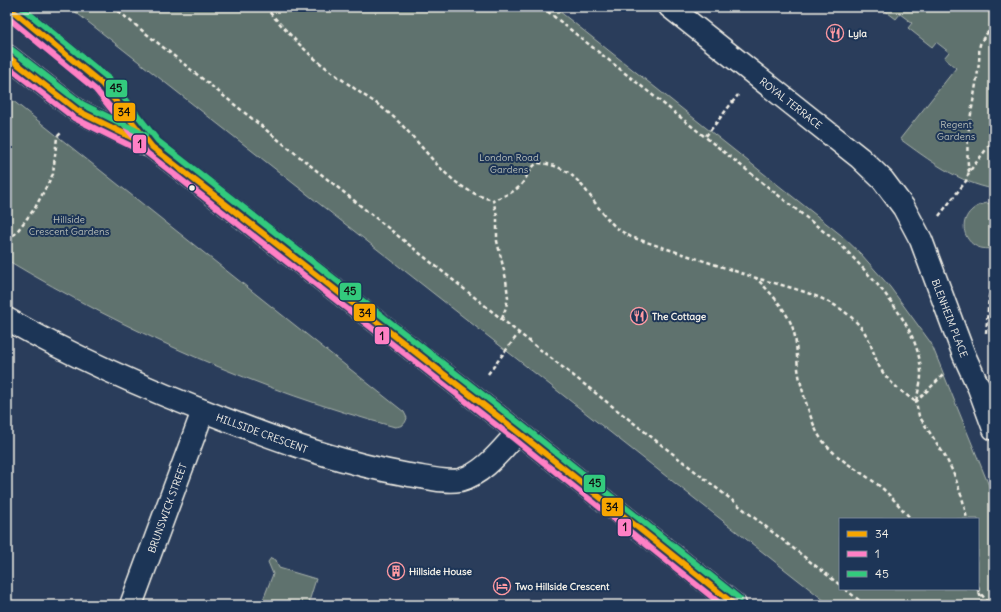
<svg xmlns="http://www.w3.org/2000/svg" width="1001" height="612" font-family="Delius,sans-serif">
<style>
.green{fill:#5e726e;stroke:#a9b2ab;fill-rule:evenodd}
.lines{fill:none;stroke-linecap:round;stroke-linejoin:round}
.street-casing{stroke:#f4f1e8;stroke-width:25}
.secondary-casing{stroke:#f4f1e8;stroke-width:25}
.path{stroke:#f4f1e8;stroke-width:2.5;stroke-dasharray:4 3;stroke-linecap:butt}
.street{stroke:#1d3557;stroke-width:22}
.secondary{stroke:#1d3557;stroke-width:22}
.bus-1-casing{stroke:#1d3557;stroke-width:9}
.bus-2-casing{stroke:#1d3557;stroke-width:9}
.bus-3-casing{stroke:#1d3557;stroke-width:9}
.bus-1{stroke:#f7a600;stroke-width:6}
.bus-2{stroke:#ff80c5;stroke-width:6}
.bus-3{stroke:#33ca7d;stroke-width:6}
.bus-dot{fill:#f4f1e8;stroke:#1d3557;stroke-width:1.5}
.labels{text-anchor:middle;stroke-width:4;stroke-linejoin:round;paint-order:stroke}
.poi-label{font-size:10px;font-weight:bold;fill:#f4f1e8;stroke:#1d3557;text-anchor:start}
.street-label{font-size:10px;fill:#f4f1e8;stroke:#1d3557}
.park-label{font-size:10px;fill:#b8beb7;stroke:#1d3557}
.line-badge{stroke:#1d3557;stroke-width:1.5}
.pale-badge-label{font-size:11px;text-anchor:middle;font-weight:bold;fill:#111}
</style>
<rect width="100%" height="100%" fill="#2a3d5b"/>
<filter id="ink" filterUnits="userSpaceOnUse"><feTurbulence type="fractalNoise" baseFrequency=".025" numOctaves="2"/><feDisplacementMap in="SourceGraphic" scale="8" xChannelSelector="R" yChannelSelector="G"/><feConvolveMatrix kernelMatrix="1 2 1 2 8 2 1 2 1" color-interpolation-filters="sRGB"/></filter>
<g filter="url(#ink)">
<g class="green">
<path d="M 69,7 L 554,7 L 841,235 L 861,254 L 890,287 L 931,343 L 994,498 L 994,605 L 830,605 ZM 840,519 L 978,519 L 978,589 L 840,589 Z"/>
<path d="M 886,7 L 994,7 L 994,189 C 959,183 929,160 900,139 L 956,68 L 944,58 L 949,52 L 936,42 L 932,47 L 908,28 L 912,23 L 900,14 L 896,19 L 884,10 Z"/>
<path d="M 7,96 L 404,412 L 407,418 C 405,425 402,426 395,427 C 260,391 127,332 7,260 Z"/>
<path d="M 987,203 L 994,205 L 994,248 C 962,255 950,211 987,203 Z"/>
<path d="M 271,558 L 276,560 L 279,568 L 316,579 L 308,605 L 261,605 L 273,574 L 268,562 Z"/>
</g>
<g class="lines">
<g class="street-casing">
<g id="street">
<path d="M 670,7 L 860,158 L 883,180 L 904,208 L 921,240 L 964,355 L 979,388 L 994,429"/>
<path d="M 7,319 C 77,359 151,391 227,420 C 286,443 346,464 409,475 C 425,477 444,483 460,480 C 484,474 502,449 518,432"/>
<path d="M 131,605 L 203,411"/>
</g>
</g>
<g class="secondary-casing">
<g id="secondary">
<path d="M 8,7 L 102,84 L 148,143"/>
<path d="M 7,56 L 78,111 L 152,147 L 518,432 L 735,605"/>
</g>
</g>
<g class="path">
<path d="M 113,7 L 519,333 L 840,585"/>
<path d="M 265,7 C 281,25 296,42 314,58 C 329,71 346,82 362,94 C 370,99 378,104 385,110 C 424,140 442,188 493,200"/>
<path d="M 542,7 L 842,246 C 873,279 921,326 921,375 C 921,384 917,394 916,402 C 901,391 886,381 878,364 C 873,353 871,342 865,333 C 841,297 794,289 756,278"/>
<path d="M 706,136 L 738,95"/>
<path d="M 969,172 C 963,135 976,97 979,61 C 980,55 978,48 981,42 C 984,36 990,30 994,25"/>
<path d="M 939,216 L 966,181 L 969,172 L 994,139"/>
<path d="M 7,239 L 15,234 L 35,208 L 53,174 L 57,137 L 61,133"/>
<path d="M 502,319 L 506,307 L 508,298 L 506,279 L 497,241 L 497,216 L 493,200 C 504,196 517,192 524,181 C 529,173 529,170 537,163 C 577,165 585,193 607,218 C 614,227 622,232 631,237 L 756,278 C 770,292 785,308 792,326 C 798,342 796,359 799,375 C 802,391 809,414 816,430 C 828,455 856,468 877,484 C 890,494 900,507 911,519"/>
<path d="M 986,333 L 989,297 L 994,274"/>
<path d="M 488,374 L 519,333"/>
<path d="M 943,375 L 916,402 L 919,416 L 945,456 L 954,474 L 963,501 L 967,519"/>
<path d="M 978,586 L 982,605"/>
<path d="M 845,589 L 865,605"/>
<path d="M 977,589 L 990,605"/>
</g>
<use href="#street" class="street"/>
<use href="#secondary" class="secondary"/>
<g class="bus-1-casing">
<g id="bus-1">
<path d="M 8,7 L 102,84 L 152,147 L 518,432 L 735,605"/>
<path d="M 7,56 L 78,111 L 141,142"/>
</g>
</g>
<g class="bus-2-casing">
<g id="bus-2">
<path d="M 7,17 L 96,90 L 147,153 L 513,438 L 722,605"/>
<path d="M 7,66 L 74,118 L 137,149"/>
</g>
</g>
<g class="bus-3-casing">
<g id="bus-3">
<path d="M 21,7 L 108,78 L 158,141 L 523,426 L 740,599"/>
<path d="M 12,50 L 82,104 L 145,135"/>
</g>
</g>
<use href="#bus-1" class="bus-1"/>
<use href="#bus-2" class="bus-2"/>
<use href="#bus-3" class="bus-3"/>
</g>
</g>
<defs>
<g id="restaurant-ring" transform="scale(0.9)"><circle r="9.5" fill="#1d3557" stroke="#ff9aa2" stroke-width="1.5"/><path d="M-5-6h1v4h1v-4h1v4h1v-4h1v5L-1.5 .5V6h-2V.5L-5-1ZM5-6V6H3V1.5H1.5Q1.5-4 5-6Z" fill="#ff9aa2"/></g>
<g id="building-ring" transform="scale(0.9)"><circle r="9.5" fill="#1d3557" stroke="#ff9aa2" stroke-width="1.5"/><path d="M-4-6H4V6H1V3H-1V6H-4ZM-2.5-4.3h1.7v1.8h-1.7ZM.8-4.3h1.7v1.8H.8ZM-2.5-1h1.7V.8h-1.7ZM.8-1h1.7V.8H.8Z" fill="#ff9aa2"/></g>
<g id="hotel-ring" transform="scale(0.9)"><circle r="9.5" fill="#1d3557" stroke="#ff9aa2" stroke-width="1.5"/><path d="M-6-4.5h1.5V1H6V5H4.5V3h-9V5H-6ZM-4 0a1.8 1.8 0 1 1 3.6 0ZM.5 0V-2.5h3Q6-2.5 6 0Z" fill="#ff9aa2"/></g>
</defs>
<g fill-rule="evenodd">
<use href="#restaurant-ring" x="835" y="33"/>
<use href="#restaurant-ring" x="639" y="316"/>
<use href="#building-ring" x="396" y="571"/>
<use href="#hotel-ring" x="502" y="586"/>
</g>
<circle class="bus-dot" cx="192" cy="188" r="3.5"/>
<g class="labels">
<g class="poi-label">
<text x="848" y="37">Lyla</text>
<text x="652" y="320">The Cottage</text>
<text x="409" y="575">Hillside House</text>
<text x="515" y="590">Two Hillside Crescent</text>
</g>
<g class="street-label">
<text transform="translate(791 103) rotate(38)" y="4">ROYAL TERRACE</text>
<text transform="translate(950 318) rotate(69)" y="4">BLENHEIM PLACE</text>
<text transform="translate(262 433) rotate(20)" y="4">HILLSIDE CRESCENT</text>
<text transform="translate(167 508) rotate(-70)" y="4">BRUNSWICK STREET</text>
</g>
<g class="park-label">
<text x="956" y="128">Regent<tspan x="956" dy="12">Gardens</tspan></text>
<text x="509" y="161">London Road<tspan x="509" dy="12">Gardens</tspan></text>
<text x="69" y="223">Hillside<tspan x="69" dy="12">Crescent Gardens</tspan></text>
</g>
</g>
<g class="line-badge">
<rect x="105" y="79" width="23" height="19" rx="4" fill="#33ca7d"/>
<rect x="113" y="102" width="23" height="20" rx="4" fill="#f7a600"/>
<rect x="132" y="134" width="15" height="20" rx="4" fill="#ff80c5"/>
<rect x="339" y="282" width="23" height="19" rx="4" fill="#33ca7d"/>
<rect x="353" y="303" width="23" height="19" rx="4" fill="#f7a600"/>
<rect x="374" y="326" width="16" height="19" rx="4" fill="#ff80c5"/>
<rect x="583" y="474" width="23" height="19" rx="4" fill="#33ca7d"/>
<rect x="601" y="497" width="23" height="20" rx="4" fill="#f7a600"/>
<rect x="617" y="518" width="15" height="19" rx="4" fill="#ff80c5"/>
</g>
<g class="pale-badge-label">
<text x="116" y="92">45</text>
<text x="124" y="116">34</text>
<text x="140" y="148">1</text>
<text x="350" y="295">45</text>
<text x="365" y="317">34</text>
<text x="382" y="340">1</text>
<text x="595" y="487">45</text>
<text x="612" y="511">34</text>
<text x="625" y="531">1</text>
</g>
<rect width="1001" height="612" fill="none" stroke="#1d3557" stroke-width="24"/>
<rect x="12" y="12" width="977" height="588" fill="none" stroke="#f4f1e8" stroke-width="1.5" filter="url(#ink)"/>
<rect x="839" y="518" width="140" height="72" fill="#1d3557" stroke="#738091"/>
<rect x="847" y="531" width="20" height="6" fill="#f7a600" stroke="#738091"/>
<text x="875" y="538" font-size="12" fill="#f4f1e8">34</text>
<rect x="847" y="551" width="20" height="6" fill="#ff80c5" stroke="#738091"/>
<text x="875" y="558" font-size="12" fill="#f4f1e8">1</text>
<rect x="847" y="571" width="20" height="6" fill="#33ca7d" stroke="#738091"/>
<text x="875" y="578" font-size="12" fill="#f4f1e8">45</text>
</svg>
